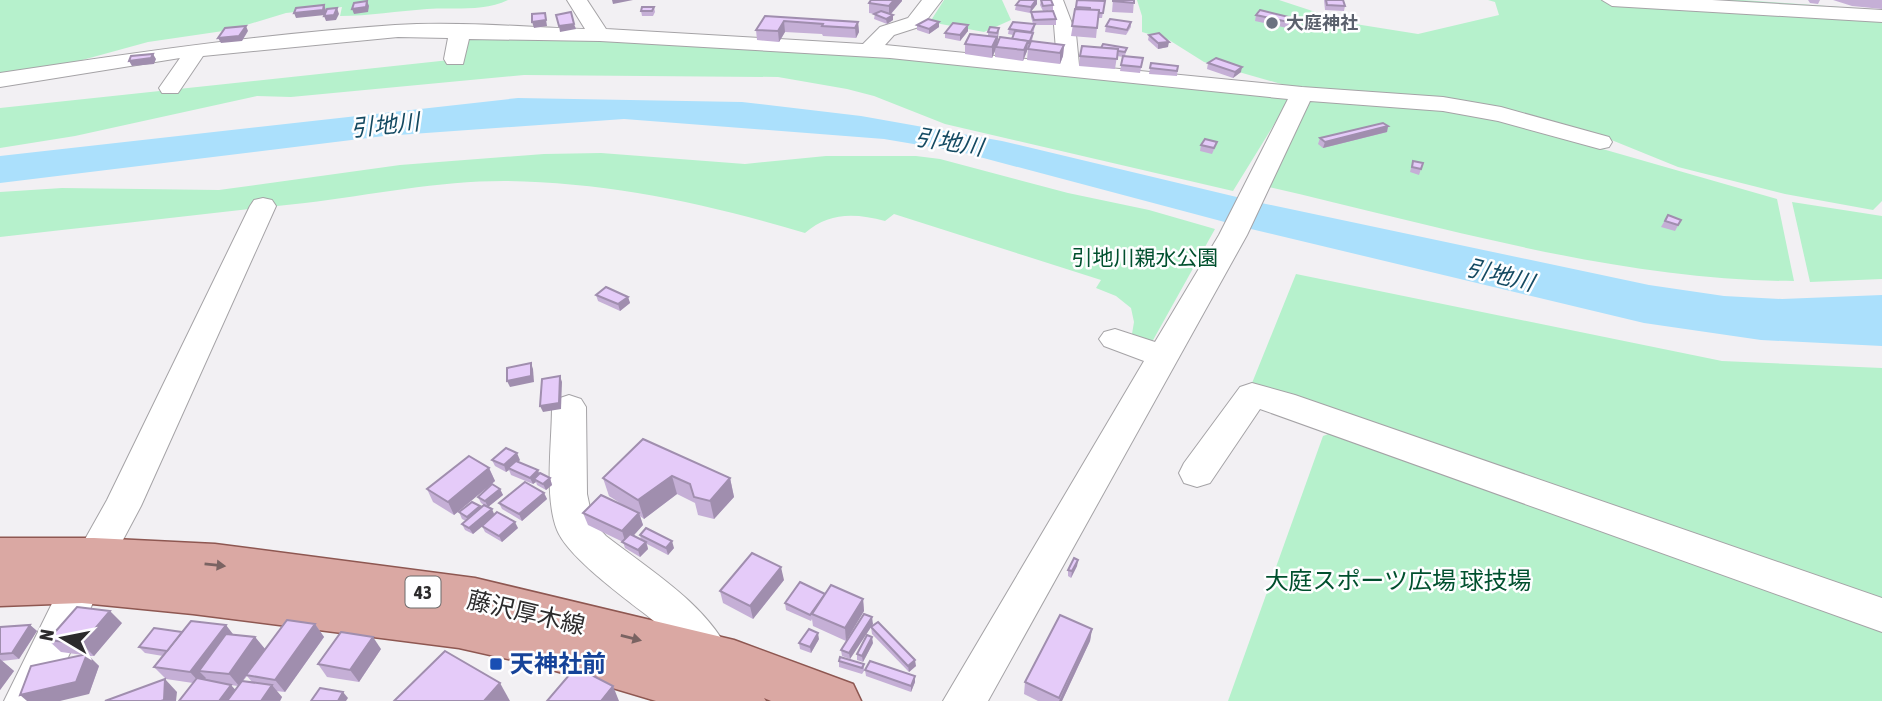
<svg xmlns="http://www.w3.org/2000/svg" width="1882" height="701" font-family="'Asap Condensed','Noto Sans JP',sans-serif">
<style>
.green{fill:#b6f1cc}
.water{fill:#abe0fc}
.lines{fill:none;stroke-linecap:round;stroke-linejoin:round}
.minor-casing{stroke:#a5a3a6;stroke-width:2}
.major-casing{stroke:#8e5751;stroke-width:3}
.minor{fill:#fff;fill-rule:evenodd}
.major{fill:#daa8a3;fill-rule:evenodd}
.wall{fill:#c5afd6;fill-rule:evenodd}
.shaded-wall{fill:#a08eae}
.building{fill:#e5cbf9;stroke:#a08eae;stroke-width:2}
.oneway{fill:#7a6362}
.worship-dot{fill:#6b7280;stroke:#fefeff;stroke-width:2.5}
.transit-dot{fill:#1a4fb4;stroke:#fefeff;stroke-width:2.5}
.labels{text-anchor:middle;stroke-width:5;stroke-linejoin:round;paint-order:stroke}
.far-worship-label{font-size:18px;font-weight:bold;fill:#5b616d;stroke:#fefeff;text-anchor:start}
.shield{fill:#fefeff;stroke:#6b6a6b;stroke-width:2}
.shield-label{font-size:19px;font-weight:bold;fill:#2c2b2c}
.park-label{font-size:21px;fill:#00502e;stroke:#fefeff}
.water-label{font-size:23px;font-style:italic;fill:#144a62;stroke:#fefeff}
.near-park-label{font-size:24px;fill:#00502e;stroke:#fefeff}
.near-street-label{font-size:24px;fill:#2c2b2c;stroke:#fefeff}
.near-transit-label{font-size:24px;font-weight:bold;fill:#164399;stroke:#fefeff;text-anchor:start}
</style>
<rect width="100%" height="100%" fill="#f2f0f3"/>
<g class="green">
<path d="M 0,0 L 508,0 C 483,12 453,7 427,9 C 398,11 369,16 340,16 L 342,7 L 286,13 L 230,30 L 148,42 L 75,62 L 0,74 Z"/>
<path d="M 944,0 L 1002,0 L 1011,20 L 984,32 L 930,22 Z"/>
<path d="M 1137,0 L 1279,0 L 1349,23 L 1418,34 L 1499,15 L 1495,2 L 1488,0 L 1743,0 L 1882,10 L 1882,201 L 1873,210 L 1785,194 L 1678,167 L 1609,139 L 1472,104 L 1288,86 L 1204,62 L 1169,40 L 1142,32 L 1142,16 Z"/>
<path d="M 464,34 L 815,50 L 1291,97 L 1233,191 L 945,124 L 874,96 L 847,89 L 778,77 L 524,75 L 291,97 L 257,96 L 75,136 L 0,148 L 0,108 L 459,59 Z"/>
<path d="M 1311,100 L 1470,111 L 1777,199 L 1794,281 C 1619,281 1435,225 1264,186 Z"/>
<path d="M 601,153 L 745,164 L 826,156 L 916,156 L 940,159 L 1068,193 L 1149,210 L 1215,229 L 1152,342 L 1132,334 L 1134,322 L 1131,308 L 1116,296 L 1096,288 L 1101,280 L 894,214 L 885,221 C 855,213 829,212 805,233 C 708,204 607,182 504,181 C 438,181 371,195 305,203 C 203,214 102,226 0,237 L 0,192 L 62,188 L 219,190 L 400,165 L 544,154 Z"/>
<path d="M 1792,202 L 1882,216 L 1882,279 L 1810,282 Z"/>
<path d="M 1296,274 L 1722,361 L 1882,368 L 1882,598 L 1252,383 Z"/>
<path d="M 1334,432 L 1882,618 L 1882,701 L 1228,701 L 1323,436 Z"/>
</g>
<path class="water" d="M 518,98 L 742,102 L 861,116 L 1002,141 L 1266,204 L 1649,285 L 1724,296 L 1782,299 L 1882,295 L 1882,346 L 1761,340 L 1644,323 L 1251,229 L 961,152 L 884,139 L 624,119 L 384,136 L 0,183 L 0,156 Z"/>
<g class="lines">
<g class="minor-casing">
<g id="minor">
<path d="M 567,0 L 587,0 L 606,29 L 863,44 L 880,27 L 908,18 L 922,0 L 942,0 L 922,26 L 894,35 L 885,45 L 1057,62 L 1054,25 L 1043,0 L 1063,0 L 1076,34 L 1079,65 L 1302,87 L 1443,97 L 1501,107 L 1609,137 L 1612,142 L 1609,147 L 1600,149 L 1498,121 L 1443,111 L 1310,101 L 1247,235 L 988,701 L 943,701 L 1144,361 L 1104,346 L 1099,339 L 1104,332 L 1115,329 L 1155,342 L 1219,235 L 1288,99 L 890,58 L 600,41 L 469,39 L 463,64 L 447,64 L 444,59 L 448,38 L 398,37 L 203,56 L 178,93 L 162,93 L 159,88 L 180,58 L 0,87 L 0,73 C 131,53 262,34 395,25 C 456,21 523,27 585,29 Z"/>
<path d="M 1602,0 L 1712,0 L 1882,10 L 1882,22 L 1612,6 Z"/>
<path d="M 263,198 L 272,200 L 276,206 L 141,506 L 108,568 L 96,572 L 102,583 L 48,701 L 4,701 L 68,571 L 80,567 L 75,557 L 107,500 L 250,206 L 254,200 Z"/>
<path d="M 1252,383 L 1295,395 L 1882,598 L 1882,632 L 1260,409 L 1210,483 L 1197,487 L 1184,483 L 1179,473 L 1184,463 L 1240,387 Z"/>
<path d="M 569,395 L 581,399 L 586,407 L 587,494 L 593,522 L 606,536 C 651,571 707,604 732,657 L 726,670 L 711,676 C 683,665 684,645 663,628 C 636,606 569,560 557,530 C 544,497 552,443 552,407 L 557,399 Z"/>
</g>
</g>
<g class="major-casing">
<path id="major" d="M 0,538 L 94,538 L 215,544 L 475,578 L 734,640 L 853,684 L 861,701 L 771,701 L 764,698 L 766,701 L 656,701 L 539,666 L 459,648 L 193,614 L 82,603 L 0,606 Z"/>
</g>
<use href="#minor" class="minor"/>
<use href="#major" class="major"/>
</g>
<g class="wall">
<path d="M 1041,0 L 1053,5 L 1053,10 L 1043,11 L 1040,5 Z"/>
<path d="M 1077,0 L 1105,1 L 1102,18 L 1098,18 L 1096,38 L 1071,36 Z"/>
<path d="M 1113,0 L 1134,0 L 1133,13 L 1112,12 Z"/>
<path d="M 1324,0 L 1343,0 L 1345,6 L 1344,11 L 1325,10 Z"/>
<path d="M 1808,0 L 1820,0 L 1818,4 L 1810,3 Z"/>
<path d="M 1833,0 L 1882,0 L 1882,9 L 1852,6 Z"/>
<path d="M 902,1 L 891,14 L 893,20 L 887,24 L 874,19 L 875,14 L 869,13 L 869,3 Z"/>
<path d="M 1037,4 L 1030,13 L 1015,10 L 1016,5 Z"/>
<path d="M 654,7 L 655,12 L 653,16 L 642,16 L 641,11 Z"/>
<path d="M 1031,12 L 1056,19 L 1056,25 L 1035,25 L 1032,41 L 1064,45 L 1063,56 L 1060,64 L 1027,60 L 1028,48 L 1027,51 L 1023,61 L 995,57 L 995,51 L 992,58 L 965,54 L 965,44 L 988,36 L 988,32 L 999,28 L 997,44 L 1012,39 L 1013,35 L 1008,34 L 1009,29 L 1033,24 L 1031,17 Z"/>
<path d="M 1256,15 L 1296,24 L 1292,29 L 1255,21 Z"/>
<path d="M 765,16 L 858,22 L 859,32 L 856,38 L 823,36 L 822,34 L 785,32 L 779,42 L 757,40 L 756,30 Z"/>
<path d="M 1131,22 L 1131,27 L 1126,35 L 1105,32 L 1106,26 Z"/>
<path d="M 917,25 L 939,27 L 929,34 L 917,30 Z"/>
<path d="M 968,25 L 968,31 L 960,41 L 945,38 L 945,33 Z"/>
<path d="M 1149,35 L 1168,47 L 1158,49 L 1148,40 Z"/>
<path d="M 1101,48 L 1127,48 L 1125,56 L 1143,58 L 1140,73 L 1120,71 L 1123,57 L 1117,56 L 1115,69 L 1079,66 L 1080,56 Z"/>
<path d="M 1151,63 L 1178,66 L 1177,76 L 1149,74 Z"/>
<path d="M 1208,63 L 1241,72 L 1233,78 L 1207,69 Z"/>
<path d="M 1388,126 L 1387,132 L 1323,148 L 1318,144 L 1320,138 Z"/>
<path d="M 1201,145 L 1215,147 L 1212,154 L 1200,151 Z"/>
<path d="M 1413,161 L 1423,163 L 1419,175 L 1410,172 Z"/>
<path d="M 1668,215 L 1681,220 L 1675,231 L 1661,227 Z"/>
<path d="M 596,295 L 628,297 L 630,303 L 620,311 L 598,301 Z"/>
<path d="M 643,439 L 730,478 L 734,497 L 714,519 L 698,515 L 695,503 L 677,494 L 644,519 L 640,516 L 643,525 L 634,535 L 641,540 L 640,535 L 674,548 L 668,555 L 647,544 L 648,549 L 640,557 L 625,548 L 623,542 L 588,525 L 583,513 L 623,505 L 609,496 L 603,478 Z"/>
<path d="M 492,460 L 520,460 L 518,462 L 538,470 L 539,474 L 550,478 L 552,485 L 546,490 L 537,485 L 536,482 L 533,484 L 511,475 L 509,470 L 506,472 L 495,466 Z"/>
<path d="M 489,468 L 495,481 L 454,515 L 433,502 L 427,489 Z"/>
<path d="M 500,489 L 503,495 L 488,507 L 494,515 L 518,528 L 502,542 L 485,532 L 482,526 L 473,534 L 465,530 L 462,524 L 466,521 L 462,519 L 459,512 L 480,506 L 481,508 L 484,505 L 481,503 L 478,497 Z"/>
<path d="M 544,493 L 547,499 L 522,521 L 502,509 L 499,503 Z"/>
<path d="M 1078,560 L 1077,566 L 1071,578 L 1068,576 L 1068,570 Z"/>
<path d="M 784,580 L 753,619 L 723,603 L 720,591 Z"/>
<path d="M 825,594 L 863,599 L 864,611 L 846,641 L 813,626 L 812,619 L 811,621 L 786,610 L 785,603 Z"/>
<path d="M 122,623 L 94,656 L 88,656 L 99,666 L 89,694 L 83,655 L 61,652 L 48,640 Z"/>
<path d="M 315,624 L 324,637 L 285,692 L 276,691 L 282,697 L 280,701 L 179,701 L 193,683 L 166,679 L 154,667 L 163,656 L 145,653 L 139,647 L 182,632 L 234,635 L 255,637 L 265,649 ZM 247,676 L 252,682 L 243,681 ZM 230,685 L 238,686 L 235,690 Z"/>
<path d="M 873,624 L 850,659 L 842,656 L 841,650 Z"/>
<path d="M 30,625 L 37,631 L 19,659 L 2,661 L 14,671 L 0,690 L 0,627 Z"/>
<path d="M 871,627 L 916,666 L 909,672 L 872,634 Z"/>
<path d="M 1092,629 L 1090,641 L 1062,701 L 1038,701 L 1024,694 L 1025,682 Z"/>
<path d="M 819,639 L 811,653 L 800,649 L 799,643 Z"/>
<path d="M 873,643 L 863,662 L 857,660 L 857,654 Z"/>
<path d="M 381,649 L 359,682 L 327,677 L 318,664 Z"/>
<path d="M 839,661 L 864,664 L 864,671 L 862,674 L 839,667 Z"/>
<path d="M 865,670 L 915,676 L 915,682 L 911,692 L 866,676 Z"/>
</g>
<g class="shaded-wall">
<path d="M 612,0 L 633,0 L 613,4 Z"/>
<path d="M 894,0 L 902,0 L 902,1 L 889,16 L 889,6 Z"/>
<path d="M 1036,0 L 1037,0 L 1037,4 L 1030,13 L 1031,7 Z"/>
<path d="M 367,1 L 369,6 L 368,12 L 354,14 L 352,9 Z"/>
<path d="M 324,5 L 326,10 L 325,15 L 296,18 L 294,13 Z"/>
<path d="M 337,8 L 339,14 L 336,20 L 326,21 L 324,16 Z"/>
<path d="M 545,13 L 547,26 L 534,28 L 532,22 Z"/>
<path d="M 893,15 L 893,20 L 887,24 L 886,19 Z"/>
<path d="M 784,21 L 785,32 L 779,42 L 778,31 Z"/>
<path d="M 858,22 L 859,32 L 856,38 L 855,28 Z"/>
<path d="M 939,22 L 939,27 L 929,34 L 929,29 Z"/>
<path d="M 574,24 L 576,29 L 560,32 L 559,26 Z"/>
<path d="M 968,25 L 968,31 L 960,41 L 960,35 Z"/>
<path d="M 246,26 L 248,31 L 242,41 L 221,43 L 218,38 Z"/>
<path d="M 999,28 L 997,47 L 996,47 L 995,51 L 992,58 L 992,47 L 997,38 Z"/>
<path d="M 1028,41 L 1027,51 L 1023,61 L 1024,50 Z"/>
<path d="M 1169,42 L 1168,47 L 1158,49 L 1158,43 Z"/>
<path d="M 1064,45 L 1063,56 L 1060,64 L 1060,53 Z"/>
<path d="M 153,54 L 156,59 L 154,64 L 132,66 L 129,61 Z"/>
<path d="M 1242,67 L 1241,72 L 1233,78 L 1235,72 Z"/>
<path d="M 1388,126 L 1387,132 L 1323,148 L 1325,142 Z"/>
<path d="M 628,297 L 630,303 L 620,311 L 618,304 Z"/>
<path d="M 531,363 L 533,369 L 534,382 L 510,387 L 507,381 Z"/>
<path d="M 560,376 L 562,382 L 561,409 L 543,412 L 540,406 Z"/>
<path d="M 517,453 L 520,460 L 510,469 L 508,468 L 509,470 L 506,472 L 504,465 Z"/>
<path d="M 489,468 L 495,481 L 454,515 L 448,502 Z"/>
<path d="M 538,470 L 540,477 L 534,479 L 536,482 L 533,484 L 530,478 Z"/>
<path d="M 672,476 L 677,494 L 644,519 L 638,500 Z"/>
<path d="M 550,478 L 552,485 L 546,490 L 543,484 Z"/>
<path d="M 730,478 L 734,497 L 714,519 L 710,501 Z"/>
<path d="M 500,489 L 503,495 L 488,507 L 485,501 Z"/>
<path d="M 544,493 L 547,499 L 522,521 L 519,514 Z"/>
<path d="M 480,506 L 483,512 L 470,523 L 467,517 Z"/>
<path d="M 492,509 L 495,516 L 473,534 L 469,528 Z"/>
<path d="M 639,513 L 643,525 L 626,544 L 622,531 Z"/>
<path d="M 515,522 L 518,528 L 502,542 L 499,536 Z"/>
<path d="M 672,541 L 674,548 L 668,555 L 666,548 Z"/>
<path d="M 646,542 L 648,549 L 640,557 L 638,550 Z"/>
<path d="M 1078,560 L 1077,566 L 1071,578 L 1072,571 Z"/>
<path d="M 781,567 L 784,580 L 753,619 L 750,606 Z"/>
<path d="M 863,599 L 864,611 L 846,641 L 845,628 Z"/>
<path d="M 110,611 L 122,623 L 94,656 L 82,644 Z"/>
<path d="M 872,617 L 873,624 L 850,659 L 849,653 Z"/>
<path d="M 315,624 L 324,637 L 285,692 L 275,680 Z"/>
<path d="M 30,625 L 37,631 L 19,659 L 12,653 Z"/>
<path d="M 226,625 L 236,638 L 199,671 L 206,678 L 201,684 L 190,672 Z"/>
<path d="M 1092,629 L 1090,641 L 1062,701 L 1059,701 Z"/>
<path d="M 818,633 L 819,639 L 811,653 L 810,647 Z"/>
<path d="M 255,637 L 265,649 L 239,686 L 229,674 Z"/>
<path d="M 373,637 L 381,649 L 359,682 L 350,670 Z"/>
<path d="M 872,637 L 873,643 L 863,662 L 862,656 Z"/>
<path d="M 87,654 L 99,666 L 89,694 L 60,701 L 27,701 L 20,695 Z"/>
<path d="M 0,659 L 14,671 L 0,690 Z"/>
<path d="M 915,660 L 916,666 L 909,672 L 908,666 Z"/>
<path d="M 915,676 L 915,682 L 911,692 L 911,686 Z"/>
<path d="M 165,679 L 177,692 L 176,701 L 161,701 Z"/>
<path d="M 500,683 L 510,701 L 484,701 Z"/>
<path d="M 231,685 L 242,697 L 239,701 L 219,701 Z"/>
<path d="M 272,685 L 282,697 L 280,701 L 261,701 Z"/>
<path d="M 613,686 L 619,701 L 601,701 Z"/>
<path d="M 343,692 L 348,698 L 346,701 L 338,701 Z"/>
</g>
<g class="building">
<path d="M 871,0 L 894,0 L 889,6 L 869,3 Z"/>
<path d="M 1020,0 L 1036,0 L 1031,7 L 1016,5 Z"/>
<path d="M 1041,0 L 1051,0 L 1053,5 L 1043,6 Z"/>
<path d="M 1077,0 L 1105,1 L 1103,13 L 1099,13 L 1099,10 L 1090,10 L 1090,8 L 1076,7 Z"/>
<path d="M 1113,0 L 1134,0 L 1134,3 L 1113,1 Z"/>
<path d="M 1326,0 L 1343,0 L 1345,6 L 1327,5 Z"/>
<path d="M 367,1 L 366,7 L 352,9 L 354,3 Z"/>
<path d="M 324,5 L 323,10 L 294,13 L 296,8 Z"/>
<path d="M 642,7 L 654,7 L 652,11 L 641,11 Z"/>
<path d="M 337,8 L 334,15 L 324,16 L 327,9 Z"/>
<path d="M 1075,9 L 1099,10 L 1097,28 L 1072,26 Z"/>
<path d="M 1260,10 L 1297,19 L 1293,23 L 1256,15 Z"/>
<path d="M 881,11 L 893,15 L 886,19 L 874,14 Z"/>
<path d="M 1053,11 L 1056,19 L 1034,20 L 1031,12 Z"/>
<path d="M 571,12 L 574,24 L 559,26 L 556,15 Z"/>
<path d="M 545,13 L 546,20 L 532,22 L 532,14 Z"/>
<path d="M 765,16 L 858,22 L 855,28 L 822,26 L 823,24 L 784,21 L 778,31 L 756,30 Z"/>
<path d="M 928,19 L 939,22 L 929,29 L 917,25 Z"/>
<path d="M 1110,19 L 1131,22 L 1127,30 L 1106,26 Z"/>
<path d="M 1013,22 L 1035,24 L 1031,32 L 1009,29 Z"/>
<path d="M 953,23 L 968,25 L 960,35 L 945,33 Z"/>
<path d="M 246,26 L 239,36 L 218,38 L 225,28 Z"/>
<path d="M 990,27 L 999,28 L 997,33 L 988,32 Z"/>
<path d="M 1015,31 L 1033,33 L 1029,43 L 1027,43 L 1028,41 L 1012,39 Z"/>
<path d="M 1159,33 L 1169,42 L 1158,43 L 1149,35 Z"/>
<path d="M 970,34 L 997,37 L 992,47 L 965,44 Z"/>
<path d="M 1000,37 L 1028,41 L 1024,50 L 996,47 Z"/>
<path d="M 1031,41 L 1064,45 L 1060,53 L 1028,49 Z"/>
<path d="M 1103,44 L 1127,48 L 1125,52 L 1118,51 L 1118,49 L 1101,48 Z"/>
<path d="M 1082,46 L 1118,49 L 1117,59 L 1080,56 Z"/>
<path d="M 153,54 L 151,58 L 129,61 L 131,56 Z"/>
<path d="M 1123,56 L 1143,58 L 1141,67 L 1121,65 Z"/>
<path d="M 1216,58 L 1242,67 L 1235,72 L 1208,63 Z"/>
<path d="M 1151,63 L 1178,66 L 1177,71 L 1150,68 Z"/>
<path d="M 1383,123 L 1388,126 L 1325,142 L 1320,138 Z"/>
<path d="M 1205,139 L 1217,142 L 1214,148 L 1201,145 Z"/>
<path d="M 1413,161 L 1423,163 L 1421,169 L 1412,167 Z"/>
<path d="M 1668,215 L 1681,220 L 1678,225 L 1665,221 Z"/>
<path d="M 606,287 L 628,297 L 618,304 L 596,295 Z"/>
<path d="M 531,363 L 531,376 L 507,381 L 507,368 Z"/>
<path d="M 560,376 L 559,403 L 540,406 L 542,379 Z"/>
<path d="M 643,439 L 730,478 L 710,501 L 694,497 L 690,484 L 672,476 L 638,500 L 603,478 Z"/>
<path d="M 506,448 L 517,453 L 504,465 L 492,460 Z"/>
<path d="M 469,456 L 489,468 L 448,502 L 427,489 Z"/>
<path d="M 516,461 L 538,470 L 530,478 L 508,468 Z"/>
<path d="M 540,473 L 550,478 L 543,484 L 534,479 Z"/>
<path d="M 525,482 L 544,493 L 519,514 L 499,503 Z"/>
<path d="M 492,484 L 500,489 L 485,501 L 478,497 Z"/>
<path d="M 601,495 L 639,513 L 622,531 L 583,513 Z"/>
<path d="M 472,502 L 480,506 L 467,517 L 459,512 Z"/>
<path d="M 484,505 L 492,509 L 469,528 L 462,524 Z"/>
<path d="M 497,512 L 515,522 L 499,536 L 482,526 Z"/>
<path d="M 646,528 L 672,541 L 666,548 L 640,535 Z"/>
<path d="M 630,534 L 646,542 L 638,550 L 622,542 Z"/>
<path d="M 752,553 L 781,567 L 750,606 L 720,591 Z"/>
<path d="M 1074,558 L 1078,560 L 1072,571 L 1068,570 Z"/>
<path d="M 800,582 L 825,594 L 810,615 L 785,603 Z"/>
<path d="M 831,585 L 863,599 L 845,628 L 812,614 Z"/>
<path d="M 77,607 L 110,611 L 82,644 L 48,640 Z"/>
<path d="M 864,614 L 872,617 L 849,653 L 841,650 Z"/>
<path d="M 1060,615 L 1092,629 L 1059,698 L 1025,682 Z"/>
<path d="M 287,620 L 315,624 L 275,680 L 246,675 Z"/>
<path d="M 191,621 L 226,625 L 190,672 L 154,667 Z"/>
<path d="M 878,622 L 915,660 L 908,666 L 871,627 Z"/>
<path d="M 30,625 L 12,653 L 0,654 L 0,627 Z"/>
<path d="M 154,628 L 182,632 L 167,651 L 139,647 Z"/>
<path d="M 809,629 L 818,633 L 810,647 L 799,643 Z"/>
<path d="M 341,632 L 373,637 L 350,670 L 318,664 Z"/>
<path d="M 226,634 L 255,637 L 229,674 L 199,671 Z"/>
<path d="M 867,635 L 872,637 L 862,656 L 857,654 Z"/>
<path d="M 445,651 L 500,683 L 484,701 L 394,701 Z"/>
<path d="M 87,654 L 76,682 L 20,695 L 31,666 Z"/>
<path d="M 840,657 L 864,664 L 862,668 L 839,661 Z"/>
<path d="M 870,661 L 915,676 L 911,686 L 865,670 Z"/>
<path d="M 576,667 L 613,686 L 601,701 L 547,701 Z"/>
<path d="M 197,678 L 231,685 L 219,701 L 179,701 Z"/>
<path d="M 165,679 L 164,700 L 161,701 L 105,701 Z"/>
<path d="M 242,681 L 272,685 L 261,701 L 227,701 Z"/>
<path d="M 320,688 L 343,692 L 338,701 L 311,701 Z"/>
</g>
<defs><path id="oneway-solid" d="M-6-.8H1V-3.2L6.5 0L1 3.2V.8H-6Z" transform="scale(1.75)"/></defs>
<g class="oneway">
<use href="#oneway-solid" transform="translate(215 565) rotate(6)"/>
<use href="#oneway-solid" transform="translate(631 638) rotate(14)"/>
</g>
<circle class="worship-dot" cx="1272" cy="23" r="7"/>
<rect class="transit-dot" x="489" y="657" width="14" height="14" rx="3.5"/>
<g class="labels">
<g class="far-worship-label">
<text x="1286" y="29">大庭神社</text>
</g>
<rect class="shield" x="405.5" y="576.5" width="35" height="31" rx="5"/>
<g class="shield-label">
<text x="423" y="599">43</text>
</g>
<g class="park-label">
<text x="1145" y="265">引地川親水公園</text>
</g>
<g class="water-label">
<text transform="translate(385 125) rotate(-6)" y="8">引地川</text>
<text transform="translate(949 142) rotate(9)" y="8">引地川</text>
<text transform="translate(1500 275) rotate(14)" y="8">引地川</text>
</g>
<g class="near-park-label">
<text x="1398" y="589">大庭スポーツ広場 球技場</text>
</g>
<g class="near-street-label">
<text transform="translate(526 613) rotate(13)" y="8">藤沢厚木線</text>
</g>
<g class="near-transit-label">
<text x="510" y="672">天神社前</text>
</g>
</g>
<g transform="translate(63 638) rotate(280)" stroke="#fefeff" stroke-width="5" paint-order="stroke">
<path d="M0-5L12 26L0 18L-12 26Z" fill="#2c2b2c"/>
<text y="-10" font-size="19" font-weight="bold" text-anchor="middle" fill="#2c2b2c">N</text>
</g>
</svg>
